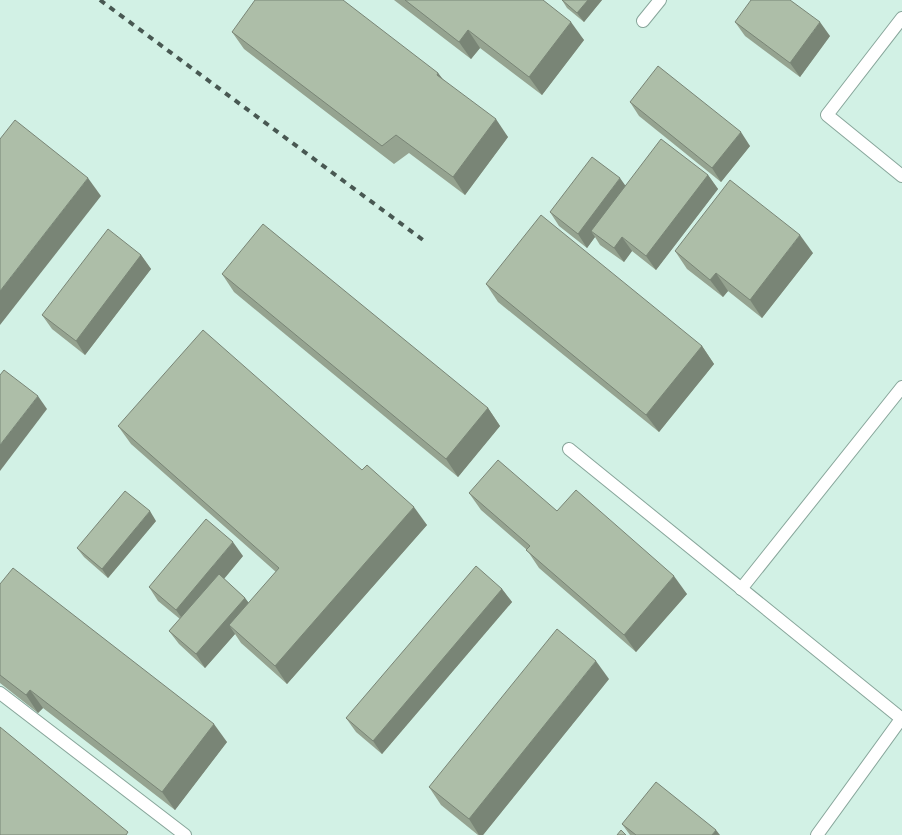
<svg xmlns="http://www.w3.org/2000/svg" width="902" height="835" font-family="'Noto Sans',sans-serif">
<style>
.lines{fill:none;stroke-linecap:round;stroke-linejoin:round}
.service-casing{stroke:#88a69b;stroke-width:14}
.service{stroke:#fff;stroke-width:12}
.rail{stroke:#485852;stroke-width:4;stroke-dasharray:6 6;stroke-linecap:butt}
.wall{fill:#95a390}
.shaded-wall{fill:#798576}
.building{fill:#adbea8;stroke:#798576}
</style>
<rect width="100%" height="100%" fill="#d2f1e5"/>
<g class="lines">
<g class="service-casing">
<g id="service">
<path d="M 902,18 L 827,115 L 902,176"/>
<path d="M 643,21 L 660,0"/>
<path d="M 569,449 L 902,719"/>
<path d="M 741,589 L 902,387"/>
<path d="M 0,693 L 185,835"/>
<path d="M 817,835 L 901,719"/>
</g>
</g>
<use href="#service" class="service"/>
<path class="rail" d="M 100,0 L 423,240"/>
</g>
<g class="wall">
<path d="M 394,0 L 543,0 L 584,40 L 542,95 L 480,48 L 471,59 Z"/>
<path d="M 562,0 L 602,0 L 584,22 L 567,8 Z"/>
<path d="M 735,22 L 830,36 L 800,77 L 745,36 Z"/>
<path d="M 232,32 L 438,73 L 444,81 L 508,137 L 465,195 L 409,153 L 394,164 L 244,49 Z"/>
<path d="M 630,102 L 750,146 L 721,182 L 639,116 Z"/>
<path d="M 708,175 L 718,189 L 656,270 L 632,251 L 624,262 L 600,245 L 595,237 L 587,248 L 559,226 L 550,212 L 625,185 Z"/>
<path d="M 675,251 L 813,253 L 762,318 L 728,291 L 723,297 L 687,269 Z"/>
<path d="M 141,255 L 151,269 L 85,355 L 52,329 L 42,315 Z"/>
<path d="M 222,274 L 488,408 L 500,426 L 458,477 L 234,292 Z"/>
<path d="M 486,284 L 702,346 L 714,364 L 659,432 L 498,302 Z"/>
<path d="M 118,426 L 362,470 L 427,525 L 287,684 L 241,643 L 235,634 L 205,668 L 179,644 L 169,631 L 180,619 L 158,601 L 149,587 L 243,556 L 224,579 L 245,598 L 249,603 L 276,572 L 131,444 Z"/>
<path d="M 469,493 L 557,511 L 687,594 L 636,652 L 539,568 L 527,550 L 481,510 Z"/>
<path d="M 156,521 L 108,578 L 84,557 L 77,548 Z"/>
<path d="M 0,584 L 227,742 L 175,810 L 43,708 L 38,713 L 0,683 Z"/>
<path d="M 502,589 L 512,602 L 382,754 L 356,732 L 346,718 Z"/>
<path d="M 609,679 L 483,835 L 478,835 L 441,805 L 429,787 Z"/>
<path d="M 622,824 L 720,835 L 630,835 Z"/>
</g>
<g class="shaded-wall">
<path d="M 588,0 L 602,0 L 584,22 L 577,13 Z"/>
<path d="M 571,22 L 584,40 L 542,95 L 529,77 Z"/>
<path d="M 820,22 L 830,36 L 800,77 L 790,63 Z"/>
<path d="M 468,30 L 480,48 L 471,59 L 459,42 Z"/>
<path d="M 438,73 L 451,90 L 437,75 Z"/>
<path d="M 496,119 L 508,137 L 465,195 L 453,177 Z"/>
<path d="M 741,132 L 750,146 L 721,182 L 712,168 Z"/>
<path d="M 708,175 L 718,189 L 656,270 L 646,256 Z"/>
<path d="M 88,178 L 101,196 L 0,325 L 0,291 Z"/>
<path d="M 620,178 L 630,192 L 591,231 L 595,237 L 587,248 L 578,234 Z"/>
<path d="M 800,235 L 813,253 L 762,318 L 750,300 Z"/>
<path d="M 622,237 L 632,251 L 624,262 L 614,248 Z"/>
<path d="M 141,255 L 151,269 L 85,355 L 76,341 Z"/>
<path d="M 716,273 L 728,291 L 723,297 L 710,280 Z"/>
<path d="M 702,346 L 714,364 L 659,432 L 646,415 Z"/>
<path d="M 38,396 L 47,409 L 0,471 L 0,445 Z"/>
<path d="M 488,408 L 500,426 L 458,477 L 446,459 Z"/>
<path d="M 414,507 L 427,525 L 287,684 L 275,666 Z"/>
<path d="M 150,511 L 156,521 L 108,578 L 102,569 Z"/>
<path d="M 233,542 L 243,556 L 186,624 L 176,610 Z"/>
<path d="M 674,576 L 687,594 L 636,652 L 624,635 Z"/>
<path d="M 502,589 L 512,602 L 382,754 L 373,741 Z"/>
<path d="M 245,598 L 255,612 L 229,625 L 235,634 L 205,668 L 196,654 Z"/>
<path d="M 596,661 L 609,679 L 483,835 L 479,835 L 469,819 Z"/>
<path d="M 30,690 L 43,708 L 38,713 L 26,695 Z"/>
<path d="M 214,724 L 227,742 L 175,810 L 162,792 Z"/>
<path d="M 716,830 L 720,835 L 712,835 Z"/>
</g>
<g class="building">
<path d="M 255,0 L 343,0 L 438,73 L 437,75 L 496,119 L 453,177 L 396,135 L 382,146 L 232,32 Z"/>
<path d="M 405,0 L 543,0 L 571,22 L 529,77 L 468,30 L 459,42 Z"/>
<path d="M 562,0 L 588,0 L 577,13 Z"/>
<path d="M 751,0 L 790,0 L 820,22 L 790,63 L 735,22 Z"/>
<path d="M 658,66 L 741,132 L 712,168 L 630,102 Z"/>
<path d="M 15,120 L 88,178 L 0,291 L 0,139 Z"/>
<path d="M 661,139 L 708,175 L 646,256 L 622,237 L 614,248 L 591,231 Z"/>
<path d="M 592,157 L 620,178 L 578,234 L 550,212 Z"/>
<path d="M 730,180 L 800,235 L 750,300 L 716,273 L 710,280 L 675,251 Z"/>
<path d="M 541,215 L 702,346 L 646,415 L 486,284 Z"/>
<path d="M 263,224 L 488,408 L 446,459 L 222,274 Z"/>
<path d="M 108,229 L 141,255 L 76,341 L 42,315 Z"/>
<path d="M 203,330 L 362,470 L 367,465 L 414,507 L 275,666 L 229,625 L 279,568 L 118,426 Z"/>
<path d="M 4,370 L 38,396 L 0,445 L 0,375 Z"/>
<path d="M 498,460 L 557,511 L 576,490 L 674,576 L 624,635 L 526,550 L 530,546 L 469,493 Z"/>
<path d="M 125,491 L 150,511 L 102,569 L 77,548 Z"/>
<path d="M 206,519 L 233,542 L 176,610 L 149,587 Z"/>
<path d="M 476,566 L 502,589 L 373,741 L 346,718 Z"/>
<path d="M 13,568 L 214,724 L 162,792 L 30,690 L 26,695 L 0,675 L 0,584 Z"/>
<path d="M 219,574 L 245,598 L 196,654 L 169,631 Z"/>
<path d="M 557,629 L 596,661 L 469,819 L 429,787 Z"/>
<path d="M 0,727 L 128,832 L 126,835 L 0,835 Z"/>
<path d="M 656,782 L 716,830 L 712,835 L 636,835 L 622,824 Z"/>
<path d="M 621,830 L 626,835 L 617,835 Z"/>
</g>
</svg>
